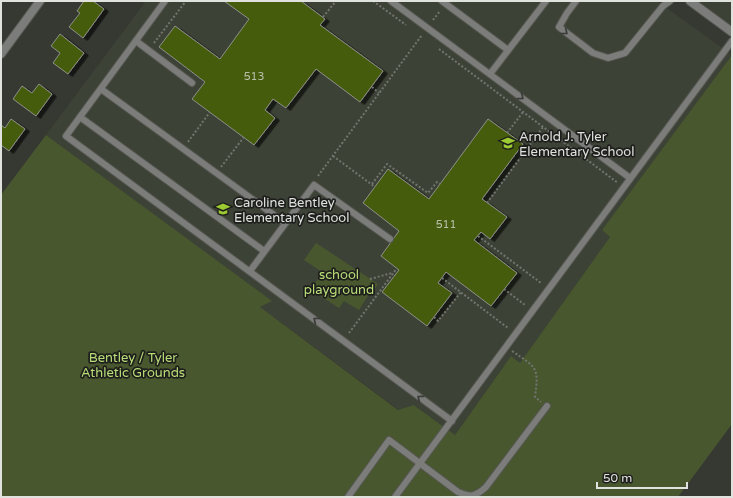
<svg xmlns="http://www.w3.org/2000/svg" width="733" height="498" font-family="'Varela Round',sans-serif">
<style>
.built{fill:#3d4236}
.green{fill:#49572f}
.building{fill:#455c0b;stroke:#8d9089;filter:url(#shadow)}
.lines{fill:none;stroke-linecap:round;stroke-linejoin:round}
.service-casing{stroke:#555751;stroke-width:8}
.minor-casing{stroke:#555751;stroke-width:10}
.path{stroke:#72746f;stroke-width:2;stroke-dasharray:2 2;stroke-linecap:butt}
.service{stroke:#7c7d7a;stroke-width:6}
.minor{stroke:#7c7d7a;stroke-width:8}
.oneway{stroke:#3a3b38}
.labels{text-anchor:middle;stroke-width:3.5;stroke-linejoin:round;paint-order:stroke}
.number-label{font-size:11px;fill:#b9c0a9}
.poi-label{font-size:13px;fill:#e0e2de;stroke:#1e1f1c;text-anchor:start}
.park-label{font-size:13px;fill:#b9de78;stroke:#1e1f1c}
</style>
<defs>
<filter id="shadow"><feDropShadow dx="4.5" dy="2.5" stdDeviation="0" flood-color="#0009"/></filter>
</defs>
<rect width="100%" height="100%" fill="#363832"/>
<g class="built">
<path d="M 146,1 L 657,1 L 732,55 L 602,230 L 610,237 L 520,363 L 511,356 L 455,435 L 415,405 L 399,410 L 260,307 L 271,301 L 46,135 Z"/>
<path d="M 699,1 L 732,1 L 732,26 Z"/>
</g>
<g class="green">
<path d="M 732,55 L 732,424 L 678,497 L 1,497 L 1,195 L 46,135 L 272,301 L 260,307 L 398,410 L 414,405 L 455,435 L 511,356 L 520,363 L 610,237 L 602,230 Z"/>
<path d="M 316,243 L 378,284 L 371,295 L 369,294 L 359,310 L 344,301 L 339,308 L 311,290 L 322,272 L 304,260 Z"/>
</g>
<g class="building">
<path d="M 84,1 L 93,1 L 104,9 L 83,38 L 69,27 L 80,13 L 77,11 Z"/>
<path d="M 224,1 L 301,1 L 325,19 L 320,25 L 383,71 L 360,102 L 316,69 L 286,108 L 273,99 L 265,110 L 275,118 L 254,145 L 192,99 L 205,82 L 159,47 L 175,26 L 220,59 L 249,19 Z"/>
<path d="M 60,34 L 84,53 L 68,74 L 53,63 L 60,53 L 51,46 Z"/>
<path d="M 39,84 L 52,94 L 36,116 L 13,99 L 22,86 L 32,93 Z"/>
<path d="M 11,119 L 25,129 L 9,151 L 1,145 L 1,125 L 5,128 Z"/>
<path d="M 488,119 L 523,144 L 482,199 L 507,217 L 490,239 L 481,232 L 474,240 L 517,273 L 491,306 L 446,272 L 438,283 L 452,293 L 427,326 L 382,292 L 399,270 L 381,256 L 399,231 L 363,203 L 388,169 L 429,199 Z"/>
</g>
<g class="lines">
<g class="service-casing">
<g id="service">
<path d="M 165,1 L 66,136 L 452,421"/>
<path d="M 391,1 L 630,178"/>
<path d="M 442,1 L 508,50"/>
<path d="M 576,1 L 567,13 L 559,27 L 593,53 L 608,58 L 625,53 L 663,6 L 670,1"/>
<path d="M 136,41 L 192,83"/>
<path d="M 490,74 L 546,1"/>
<path d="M 101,89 L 285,223"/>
<path d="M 80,117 L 264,251"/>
<path d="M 250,271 L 314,185 L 390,239"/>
<path d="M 348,497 L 389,440 L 458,492 C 471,498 476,496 486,487 L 547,406"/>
<path d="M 395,497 L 732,41"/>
</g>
</g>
<g class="minor-casing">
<g id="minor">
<path d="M 690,1 L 732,32"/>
<path d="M 1,54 L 40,1"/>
</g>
</g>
<g class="path">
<path d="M 373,1 L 406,25"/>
<path d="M 323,17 L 336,1"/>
<path d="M 433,20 L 440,11"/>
<path d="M 154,43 L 186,1"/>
<path d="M 439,49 L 618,183"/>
<path d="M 372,87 L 379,93"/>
<path d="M 507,133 L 523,112"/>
<path d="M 188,142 L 210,112"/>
<path d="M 333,156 L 375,187"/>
<path d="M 221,167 L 244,137"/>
<path d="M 318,176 L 422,35"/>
<path d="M 372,184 L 387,164 L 428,193 L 437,182 L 440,184"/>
<path d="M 487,203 L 543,127"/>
<path d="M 478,236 L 541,283"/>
<path d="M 442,278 L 508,328"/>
<path d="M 370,279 L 392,273"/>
<path d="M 504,289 L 525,305"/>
<path d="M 434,317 L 438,321 L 461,292"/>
<path d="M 349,333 L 397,268"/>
<path d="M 512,351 C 537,368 539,367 535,397 L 541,402"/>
</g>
<use href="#service" class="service"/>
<use href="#minor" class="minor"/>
</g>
<defs><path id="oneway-chevron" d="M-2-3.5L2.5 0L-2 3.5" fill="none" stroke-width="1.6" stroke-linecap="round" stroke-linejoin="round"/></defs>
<g class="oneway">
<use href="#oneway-chevron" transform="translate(565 32) rotate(38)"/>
<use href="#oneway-chevron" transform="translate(521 97) rotate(36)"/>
<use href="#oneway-chevron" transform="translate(316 320) rotate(-143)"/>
<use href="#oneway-chevron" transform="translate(420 398) rotate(-143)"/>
</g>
<defs>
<g id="school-bare" transform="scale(1.08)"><path d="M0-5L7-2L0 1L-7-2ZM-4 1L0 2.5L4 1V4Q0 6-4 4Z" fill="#9cca31" stroke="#1e1f1c" stroke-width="2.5" paint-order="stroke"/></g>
</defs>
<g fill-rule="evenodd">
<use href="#school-bare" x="508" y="143"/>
<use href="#school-bare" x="223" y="209"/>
</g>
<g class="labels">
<g class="number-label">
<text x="254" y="80">513</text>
<text x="446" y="228">511</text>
</g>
<g class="poi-label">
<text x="519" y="141">Arnold J. Tyler<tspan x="519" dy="15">Elementary School</tspan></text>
<text x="234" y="207">Caroline Bentley<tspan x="234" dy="15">Elementary School</tspan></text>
</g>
<g class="park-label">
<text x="339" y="279">school<tspan x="339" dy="15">playground</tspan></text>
<text x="133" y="362">Bentley / Tyler<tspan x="133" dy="15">Athletic Grounds</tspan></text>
</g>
</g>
<rect width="733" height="498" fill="none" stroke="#e0e2de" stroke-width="4"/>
<path d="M597 482v6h90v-6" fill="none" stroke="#e0e2de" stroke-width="2"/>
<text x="603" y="482" font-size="12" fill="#e0e2de" stroke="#1e1f1c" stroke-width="3" paint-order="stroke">50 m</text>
</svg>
